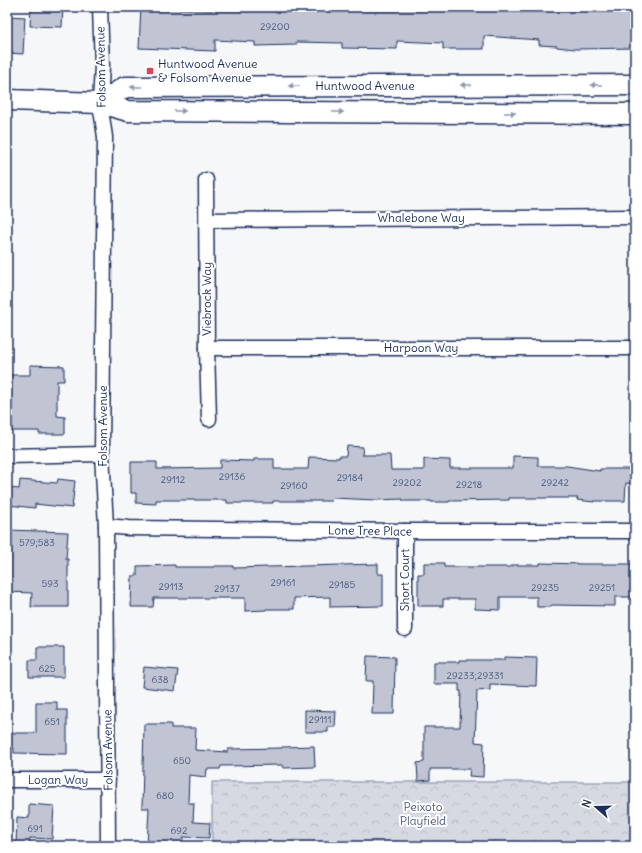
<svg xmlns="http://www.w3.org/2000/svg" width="642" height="853" font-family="Delius,sans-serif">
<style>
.forest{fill:url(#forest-crowns);stroke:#7884a0}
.building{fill:#c0c4d3;stroke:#1b2f5e}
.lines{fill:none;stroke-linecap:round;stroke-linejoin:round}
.street-casing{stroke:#1b2f5e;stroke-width:17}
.secondary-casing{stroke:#1b2f5e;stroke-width:23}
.street{stroke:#fff;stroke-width:14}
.secondary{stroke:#fff;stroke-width:20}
.oneway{fill:#8d97ae}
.poi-dot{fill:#d1495b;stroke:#fff;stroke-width:1.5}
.labels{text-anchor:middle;stroke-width:4;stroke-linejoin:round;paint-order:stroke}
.number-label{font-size:10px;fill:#44547b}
.poi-label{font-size:12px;fill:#1b2f5e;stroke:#fff;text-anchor:start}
.street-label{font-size:12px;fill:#1b2f5e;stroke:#fff}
.park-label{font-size:12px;fill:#4a5a7f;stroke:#fff}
</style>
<defs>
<pattern id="forest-crowns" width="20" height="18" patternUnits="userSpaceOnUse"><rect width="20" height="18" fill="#d6d9e2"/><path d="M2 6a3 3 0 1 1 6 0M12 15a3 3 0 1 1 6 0" fill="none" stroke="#b7bbc4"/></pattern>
</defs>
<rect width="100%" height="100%" fill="#f6f7f9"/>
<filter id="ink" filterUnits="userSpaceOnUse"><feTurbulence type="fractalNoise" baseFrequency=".025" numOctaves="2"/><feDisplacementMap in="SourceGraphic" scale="8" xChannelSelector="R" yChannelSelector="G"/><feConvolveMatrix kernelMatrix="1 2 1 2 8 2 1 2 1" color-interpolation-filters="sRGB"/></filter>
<g filter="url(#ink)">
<rect class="forest" x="212" y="782" width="423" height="64"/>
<g class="building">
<path d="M 31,7 L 63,7 L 62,27 L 30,26 Z"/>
<path d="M 141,7 L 212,10 L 212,7 L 396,8 L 396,7 L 635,7 L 635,48 L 575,49 L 557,47 L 557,46 L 539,45 L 539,40 L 484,36 L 484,49 L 443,49 L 443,43 L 397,41 L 397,49 L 342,48 L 342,43 L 296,42 L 296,45 L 255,46 L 255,42 L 215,40 L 215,51 L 139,48 Z"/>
<path d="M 7,16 L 25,17 L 23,54 L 7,53 Z"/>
<path d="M 30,365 L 64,366 L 64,381 L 57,381 L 57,416 L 65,417 L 65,434 L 39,434 L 39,431 L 7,431 L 7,375 L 30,375 Z"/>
<path d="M 347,446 L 363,447 L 362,455 L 390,455 L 391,470 L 424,470 L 424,459 L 450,460 L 450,468 L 513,468 L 513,456 L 538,457 L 538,466 L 567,466 L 600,471 L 600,469 L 635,469 L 635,484 L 626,483 L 625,501 L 594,501 L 594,502 L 577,500 L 578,498 L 509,498 L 509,500 L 449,501 L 449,502 L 431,502 L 431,501 L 403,501 L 403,499 L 376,500 L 332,498 L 331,501 L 273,501 L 273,503 L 227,503 L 227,500 L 156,500 L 156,504 L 136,503 L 136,493 L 131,493 L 131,462 L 157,462 L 157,469 L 220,468 L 220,460 L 254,461 L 254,459 L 274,459 L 274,469 L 308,469 L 309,457 L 339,458 L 339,456 L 346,456 Z"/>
<path d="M 58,479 L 75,481 L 72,508 L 35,504 L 35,508 L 8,505 L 10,488 L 19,489 L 20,480 L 57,483 Z"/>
<path d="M 7,530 L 68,532 L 66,559 L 68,559 L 68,607 L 31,607 L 32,593 L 7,592 Z"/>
<path d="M 424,563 L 444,563 L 444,567 L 511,567 L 511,565 L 540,565 L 540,563 L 585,564 L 635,564 L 635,597 L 615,597 L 615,606 L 552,605 L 551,607 L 537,607 L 537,597 L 500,597 L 500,610 L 475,609 L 475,599 L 443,599 L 443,606 L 418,606 L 418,574 L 424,574 Z"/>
<path d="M 378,564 L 378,574 L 383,574 L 383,606 L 330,607 L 330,597 L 294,598 L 294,609 L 266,609 L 266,610 L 245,611 L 245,598 L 154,598 L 153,607 L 131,607 L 132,576 L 137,576 L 137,566 L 175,565 L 175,567 L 214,567 L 214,566 L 233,566 L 233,568 Z"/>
<path d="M 37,647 L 64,647 L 64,677 L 29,677 L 29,660 L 37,660 Z"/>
<path d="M 367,656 L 395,657 L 394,714 L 372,714 L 373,681 L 366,681 Z"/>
<path d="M 504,657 L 537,658 L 536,686 L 490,684 L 490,690 L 477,691 L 475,742 L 484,743 L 483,777 L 469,776 L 470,769 L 430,769 L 430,780 L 418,781 L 417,763 L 424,762 L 424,727 L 460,727 L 461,691 L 459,691 L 459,684 L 434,684 L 434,662 L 459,662 L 459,660 L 504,660 Z"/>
<path d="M 144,667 L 178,670 L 175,691 L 142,687 Z"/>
<path d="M 36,702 L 57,702 L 57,710 L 67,710 L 67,754 L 14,753 L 14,748 L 7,748 L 7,733 L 36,733 Z"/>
<path d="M 305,710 L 336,711 L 335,727 L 328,727 L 328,732 L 305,732 Z"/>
<path d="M 144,724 L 171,724 L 171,728 L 196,728 L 195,750 L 228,752 L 228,749 L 282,748 L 282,747 L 314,746 L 315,767 L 283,768 L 282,765 L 221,766 L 220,769 L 207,769 L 206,777 L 189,775 L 188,803 L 194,803 L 193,822 L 210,823 L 209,838 L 183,837 L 182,846 L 147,846 L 149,808 L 142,808 Z"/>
<path d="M 29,804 L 54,806 L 52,839 L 30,838 L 29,846 L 16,846 L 17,817 L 29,818 Z"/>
</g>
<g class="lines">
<g class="street-casing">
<g id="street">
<path d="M 100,7 L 102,66 L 100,103 L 105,137 L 102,454 L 106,526 L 108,846"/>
<path d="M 206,180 L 207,348 L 209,419"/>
<path d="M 207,220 L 635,217"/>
<path d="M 207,348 L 635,348"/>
<path d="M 7,456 L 102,454"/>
<path d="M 106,526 L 129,528 L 405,531 L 635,531"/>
<path d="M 405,629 L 405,531"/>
<path d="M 7,780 L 108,780"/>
</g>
</g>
<g class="secondary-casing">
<g id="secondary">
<path d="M 7,100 L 100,103 L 128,111 L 635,114"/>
<path d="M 100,103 L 125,87 L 635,85"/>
</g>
</g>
<use href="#street" class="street"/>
<use href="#secondary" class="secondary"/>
</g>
<defs><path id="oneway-solid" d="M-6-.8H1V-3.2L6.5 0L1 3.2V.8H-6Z"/></defs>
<g class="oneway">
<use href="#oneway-solid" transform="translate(466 85) rotate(180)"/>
<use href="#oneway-solid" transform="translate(596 85) rotate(180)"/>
<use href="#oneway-solid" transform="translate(294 86) rotate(180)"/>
<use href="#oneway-solid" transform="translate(136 87) rotate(180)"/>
<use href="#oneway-solid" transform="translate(180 111)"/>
<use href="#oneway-solid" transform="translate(338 112)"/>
<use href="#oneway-solid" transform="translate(510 113)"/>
</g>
</g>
<rect class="poi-dot" x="146" y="67" width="8" height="8" rx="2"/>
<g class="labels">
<g class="number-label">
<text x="275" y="30">29200</text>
<text x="232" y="480">29136</text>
<text x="350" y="481">29184</text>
<text x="173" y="483">29112</text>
<text x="407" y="486">29202</text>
<text x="555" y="486">29242</text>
<text x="469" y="488">29218</text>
<text x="294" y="489">29160</text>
<text x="37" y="546">579;583</text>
<text x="283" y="586">29161</text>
<text x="50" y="587">593</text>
<text x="342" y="588">29185</text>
<text x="171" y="590">29113</text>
<text x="545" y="591">29235</text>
<text x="602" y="591">29251</text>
<text x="227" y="592">29137</text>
<text x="47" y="672">625</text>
<text x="475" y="679">29233;29331</text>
<text x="160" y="683">638</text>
<text x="320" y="723">29111</text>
<text x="52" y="725">651</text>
<text x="182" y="764">650</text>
<text x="165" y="799">680</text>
<text x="35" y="832">691</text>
<text x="179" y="834">692</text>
</g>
<g class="poi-label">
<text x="158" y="68">Huntwood Avenue<tspan x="158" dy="14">&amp; Folsom Avenue</tspan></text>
</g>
<g class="street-label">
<text transform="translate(101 67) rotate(-91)" y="4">Folsom Avenue</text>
<text x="365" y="90">Huntwood Avenue</text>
<text x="421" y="222">Whalebone Way</text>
<text transform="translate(207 299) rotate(-90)" y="4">Viebrock Way</text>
<text x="421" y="352">Harpoon Way</text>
<text transform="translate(103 426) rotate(-90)" y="4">Folsom Avenue</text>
<text transform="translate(370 531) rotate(1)" y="4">Lone Tree Place</text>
<text transform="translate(405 580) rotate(-90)" y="4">Short Court</text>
<text transform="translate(108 750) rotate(-91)" y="4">Folsom Avenue</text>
<text x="58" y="784">Logan Way</text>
</g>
<g class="park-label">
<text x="423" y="811">Peixoto<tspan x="423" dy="14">Playfield</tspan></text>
</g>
</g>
<rect width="642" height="853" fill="none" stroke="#fff" stroke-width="24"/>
<rect x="12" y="12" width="618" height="829" fill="none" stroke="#1b2f5e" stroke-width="1.5" filter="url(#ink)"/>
<g transform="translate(596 807) rotate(290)" stroke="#ffffff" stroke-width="3" paint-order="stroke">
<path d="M0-3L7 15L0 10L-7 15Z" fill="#1b2f5e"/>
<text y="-6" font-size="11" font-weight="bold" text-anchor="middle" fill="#1b2f5e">N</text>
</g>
</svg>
